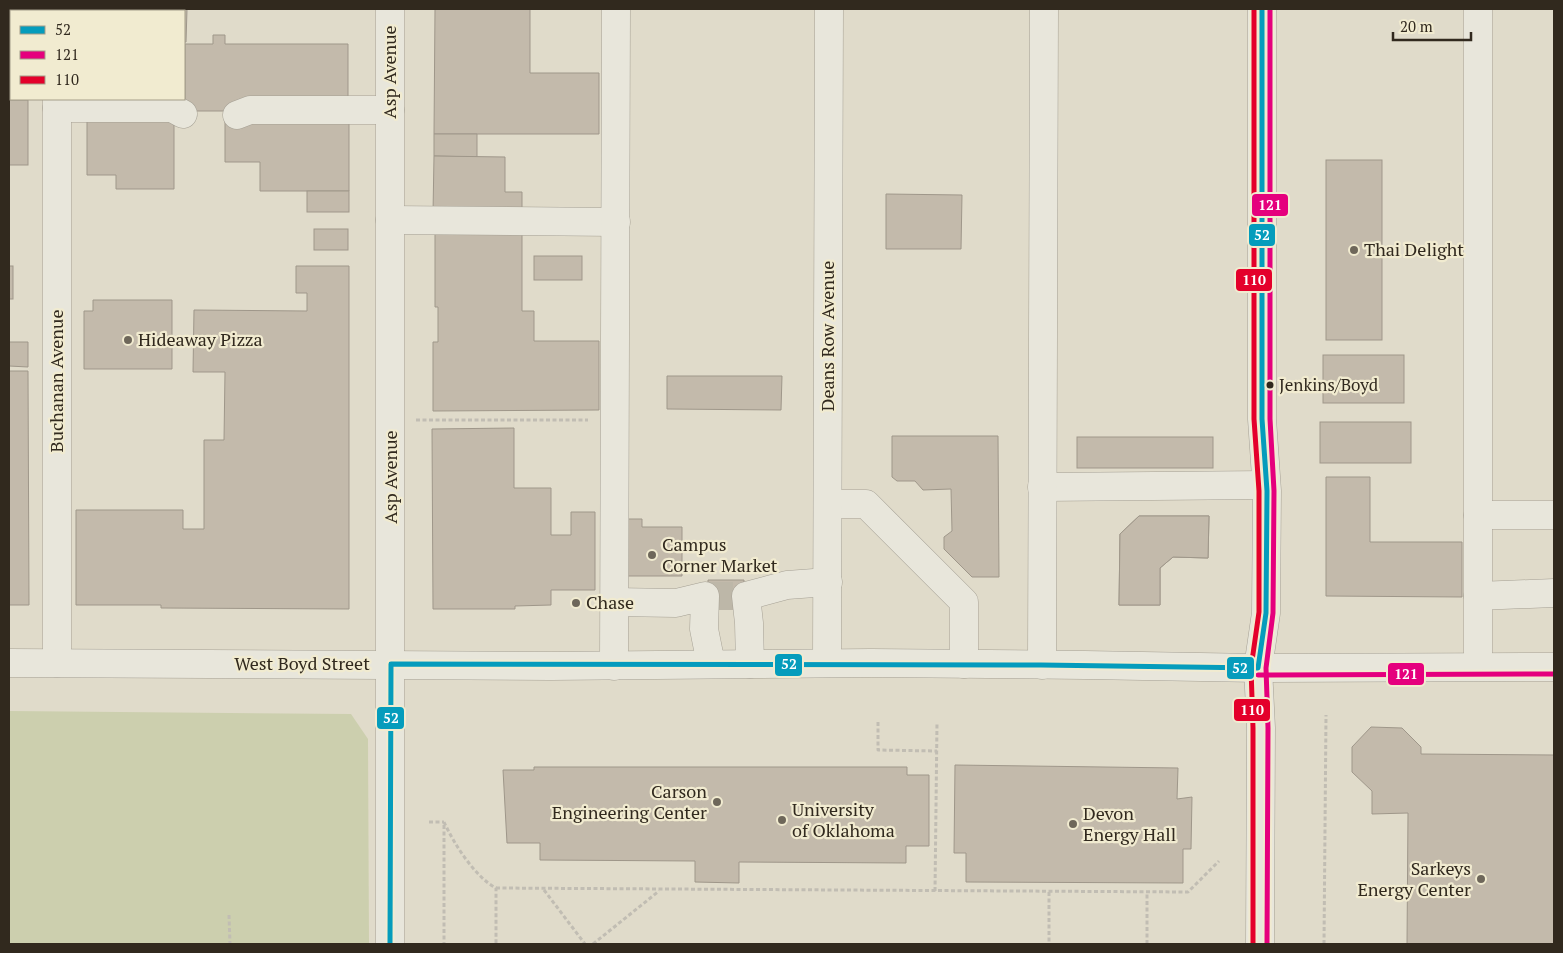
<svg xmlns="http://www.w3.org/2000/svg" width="1563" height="953" font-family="'PT Serif',serif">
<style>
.green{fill:#cccfae}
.building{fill:#c3baab;stroke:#9f978a}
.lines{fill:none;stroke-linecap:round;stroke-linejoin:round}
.minor-tunnel{stroke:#bdb7a8;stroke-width:28;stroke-dasharray:28 14;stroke-linecap:butt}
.minor-casing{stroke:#a5a094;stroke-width:29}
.path{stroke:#c1bdb3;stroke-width:3;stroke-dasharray:4 2.5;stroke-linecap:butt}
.minor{stroke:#e8e6db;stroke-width:28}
.bus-1-casing{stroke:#f1ebd0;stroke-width:9}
.bus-2-casing{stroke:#f1ebd0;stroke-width:9}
.bus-3-casing{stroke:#f1ebd0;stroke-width:9}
.bus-1{stroke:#059cbc;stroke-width:5}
.bus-2{stroke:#e5007d;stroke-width:5}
.bus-3{stroke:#e4002b;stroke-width:5}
.poi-dot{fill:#6e675a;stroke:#f1ebd0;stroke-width:2}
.bus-dot{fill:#31291e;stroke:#f1ebd0;stroke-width:2}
.labels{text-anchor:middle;stroke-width:4.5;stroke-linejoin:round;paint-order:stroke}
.bus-label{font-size:17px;fill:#31291e;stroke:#f1ebd0;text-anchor:start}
.street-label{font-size:18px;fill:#31291e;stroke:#f1ebd0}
.poi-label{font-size:18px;fill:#31291e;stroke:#f1ebd0;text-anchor:start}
.line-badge{stroke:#f1ebd0;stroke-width:2}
.badge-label{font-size:14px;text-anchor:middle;font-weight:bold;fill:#fff}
</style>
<rect width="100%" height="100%" fill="#e0dbca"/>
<path class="green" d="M 9,711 L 351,714 L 368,739 L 369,944 L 9,944 Z"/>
<g class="building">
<path d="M 9,9 L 30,9 L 30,11 L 11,11 L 11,65 L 9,65 Z"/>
<path d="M 82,9 L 187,9 L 186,42 L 184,42 L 184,11 L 82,11 Z"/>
<path d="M 435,9 L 530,9 L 530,73 L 599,73 L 599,134 L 434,134 Z"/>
<path d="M 213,35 L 225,35 L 225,44 L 348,44 L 348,101 L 236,111 L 185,111 L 185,44 L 213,44 Z"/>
<rect x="9" y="100" width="19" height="65"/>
<path d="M 87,117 L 174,117 L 174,189 L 116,189 L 116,175 L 87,175 Z"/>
<path d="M 349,118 L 349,191 L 260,191 L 260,162 L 225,162 L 225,120 Z"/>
<path d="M 434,134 L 477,134 L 477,157 L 434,156 Z"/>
<path d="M 434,156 L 505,157 L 505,192 L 522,192 L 522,215 L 433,213 Z"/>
<rect x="1326" y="160" width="56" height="180"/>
<rect x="307" y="191" width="42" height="21"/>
<path d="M 886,194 L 962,195 L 961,249 L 886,249 Z"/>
<path d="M 435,228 L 522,228 L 522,311 L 534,311 L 534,341 L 599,341 L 599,410 L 433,411 L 433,342 L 438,342 L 438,307 L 435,307 Z"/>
<rect x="314" y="229" width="34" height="21"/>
<rect x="534" y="256" width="48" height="24"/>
<rect x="9" y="266" width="4" height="33"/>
<path d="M 296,266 L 349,266 L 349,609 L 161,608 L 161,605 L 76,605 L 76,510 L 183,510 L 183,529 L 204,529 L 204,440 L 224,440 L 225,372 L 193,372 L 194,310 L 307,311 L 307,293 L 296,293 Z"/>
<path d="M 93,300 L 172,300 L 172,369 L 84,369 L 84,311 L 93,311 Z"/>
<path d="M 9,342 L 28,342 L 28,367 L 9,366 Z"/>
<rect x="1323" y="355" width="81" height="48"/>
<path d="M 9,371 L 28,371 L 29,605 L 9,605 Z"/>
<path d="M 667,376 L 782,376 L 781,410 L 667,409 Z"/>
<rect x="1320" y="422" width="91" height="41"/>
<path d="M 514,428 L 514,488 L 551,488 L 551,535 L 571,535 L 571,512 L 595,512 L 595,590 L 551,590 L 551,605 L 515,606 L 515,609 L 433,609 L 432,429 Z"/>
<path d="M 892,436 L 998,436 L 999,577 L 972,577 L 944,549 L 944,537 L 952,531 L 951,489 L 923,490 L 915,481 L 897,481 L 892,477 Z"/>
<rect x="1077" y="437" width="136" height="31"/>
<path d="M 1326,477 L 1370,477 L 1370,542 L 1462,542 L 1462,597 L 1326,596 Z"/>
<path d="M 1139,516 L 1209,516 L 1208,558 L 1173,557 L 1160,568 L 1160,605 L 1119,605 L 1120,534 Z"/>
<path d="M 1139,516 L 1209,516 L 1208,558 L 1173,557 L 1160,568 L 1160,605 L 1119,605 L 1120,534 Z"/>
<path d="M 622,519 L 642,519 L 642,527 L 682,527 L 682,576 L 622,576 Z"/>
<path d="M 708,580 L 744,580 L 743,609 L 708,609 Z"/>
<path d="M 1371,727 L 1402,728 L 1421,747 L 1421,754 L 1554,755 L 1554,944 L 1407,944 L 1408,813 L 1372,814 L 1372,791 L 1352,772 L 1352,747 Z"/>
<path d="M 955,765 L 1178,768 L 1177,799 L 1192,797 L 1191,849 L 1183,849 L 1183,883 L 966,882 L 966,853 L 954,853 Z"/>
<path d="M 534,767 L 907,767 L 907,775 L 929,775 L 929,846 L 906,846 L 906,863 L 739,862 L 739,883 L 695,882 L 695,861 L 540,860 L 540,843 L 507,843 L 503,770 L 534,770 Z"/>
</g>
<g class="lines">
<path class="minor-tunnel" d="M 705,596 L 746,596"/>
<g class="minor-casing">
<g id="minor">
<path d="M 56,9 L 56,11"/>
<path d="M 57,99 L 57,663"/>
<path d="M 57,108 L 172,108 L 183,114"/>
<path d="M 237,115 L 250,110 L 390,110"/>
<path d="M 390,220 L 616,222"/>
<path d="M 1042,487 L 1266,485"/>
<path d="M 828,504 L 866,504 L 964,602 L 964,664"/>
<path d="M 1478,515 L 1554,515"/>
<path d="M 1478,596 L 1554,593"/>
<path d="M 614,602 L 676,603 L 705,596 L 704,629 L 711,664"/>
<path d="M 9,663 L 551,666 L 871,663 L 1085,665 L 1258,668 L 1554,667"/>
<path d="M 827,663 L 829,9"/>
<path d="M 750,664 L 749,623 L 746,596 L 787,585 L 828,582"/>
<path d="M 1042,665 L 1044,9"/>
<path d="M 614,666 L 616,9"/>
<path d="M 1478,666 L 1478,9"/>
<path d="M 390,944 L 390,9"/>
<path d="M 1260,944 L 1261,728 L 1258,668 L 1266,613 L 1267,491 L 1262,419 L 1262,9"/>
</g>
</g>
<g class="path">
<path d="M 9,94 L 11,94"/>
<path d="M 416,420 L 588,420"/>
<path d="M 878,722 L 878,750 L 937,751"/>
<path d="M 429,822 L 444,822"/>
<path d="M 444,822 C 454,844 475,877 496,888 L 496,944"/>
<path d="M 444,825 L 444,944"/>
<path d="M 496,888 L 1188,892 L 1219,861"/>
<path d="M 544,890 L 585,944"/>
<path d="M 935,891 L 937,722"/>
<path d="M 1049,892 L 1049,944"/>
<path d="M 229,915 L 230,944"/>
<path d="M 593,944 L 659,891"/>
<path d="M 1147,944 L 1147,892"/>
<path d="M 1324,944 L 1326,715"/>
</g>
<use href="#minor" class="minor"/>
<g class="bus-1-casing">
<path id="bus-1" d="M 390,944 L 391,664 L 1041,665 L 1258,668 L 1266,613 L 1267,491 L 1262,419 L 1262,9"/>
</g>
<g class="bus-2-casing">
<g id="bus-2">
<path d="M 1258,675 L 1554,674"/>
<path d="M 1267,944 L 1268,728 L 1266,668 L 1273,613 L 1274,491 L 1270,419 L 1270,9"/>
</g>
</g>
<g class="bus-3-casing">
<path id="bus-3" d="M 1253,944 L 1253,728 L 1251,668 L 1259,612 L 1259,491 L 1254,419 L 1254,9"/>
</g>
<use href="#bus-1" class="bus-1"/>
<use href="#bus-2" class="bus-2"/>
<use href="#bus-3" class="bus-3"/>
</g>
<g class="poi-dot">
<circle cx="1354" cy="250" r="5"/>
<circle cx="128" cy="340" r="5"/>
<circle cx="652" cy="555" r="5"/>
<circle cx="576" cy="603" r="5"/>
<circle cx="717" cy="802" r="5"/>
<circle cx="782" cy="820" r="5"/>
<circle cx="1073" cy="824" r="5"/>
<circle cx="1481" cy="879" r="5"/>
</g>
<circle class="bus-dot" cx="1270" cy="385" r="4.5"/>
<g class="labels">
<g class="bus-label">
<text x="1279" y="391">Jenkins/Boyd</text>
</g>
<g class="street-label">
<text transform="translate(390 72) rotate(-90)" y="6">Asp Avenue</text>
<text transform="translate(828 336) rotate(-90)" y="6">Deans Row Avenue</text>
<text transform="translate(57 381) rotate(-90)" y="6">Buchanan Avenue</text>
<text transform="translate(391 477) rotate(-90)" y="6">Asp Avenue</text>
<text x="302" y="670">West Boyd Street</text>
</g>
<g class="poi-label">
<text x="1364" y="256">Thai Delight</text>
<text x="138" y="346">Hideaway Pizza</text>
<text x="662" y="551">Campus<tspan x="662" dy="21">Corner Market</tspan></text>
<text x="586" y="609">Chase</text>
<text x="707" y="798" text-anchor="end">Carson<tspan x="707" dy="21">Engineering Center</tspan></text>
<text x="792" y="816">University<tspan x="792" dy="21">of Oklahoma</tspan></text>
<text x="1083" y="820">Devon<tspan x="1083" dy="21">Energy Hall</tspan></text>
<text x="1471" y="875" text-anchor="end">Sarkeys<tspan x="1471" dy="21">Energy Center</tspan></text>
</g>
</g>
<g class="line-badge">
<rect x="1251" y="193" width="38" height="24" rx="5" fill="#e5007d"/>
<rect x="1248" y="223" width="28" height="24" rx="5" fill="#059cbc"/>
<rect x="1235" y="268" width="38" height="24" rx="5" fill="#e4002b"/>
<rect x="774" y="653" width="29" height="24" rx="5" fill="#059cbc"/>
<rect x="1226" y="656" width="29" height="24" rx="5" fill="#059cbc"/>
<rect x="1387" y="662" width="38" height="24" rx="5" fill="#e5007d"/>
<rect x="1233" y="698" width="38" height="24" rx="5" fill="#e4002b"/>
<rect x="376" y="706" width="29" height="24" rx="5" fill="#059cbc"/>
</g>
<g class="badge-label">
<text x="1270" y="210">121</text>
<text x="1262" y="240">52</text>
<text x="1254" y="285">110</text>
<text x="789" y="669">52</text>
<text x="1240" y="673">52</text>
<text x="1406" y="679">121</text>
<text x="1252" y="715">110</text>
<text x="391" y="723">52</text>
</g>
<rect width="1563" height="953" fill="none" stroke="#31291e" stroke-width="20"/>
<rect x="10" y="10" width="175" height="90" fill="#f1ebd0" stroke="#a49d89"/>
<rect x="20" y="26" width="25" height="8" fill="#059cbc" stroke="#a49d89"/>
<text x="55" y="35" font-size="15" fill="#31291e">52</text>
<rect x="20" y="51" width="25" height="8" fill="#e5007d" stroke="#a49d89"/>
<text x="55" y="60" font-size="15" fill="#31291e">121</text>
<rect x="20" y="76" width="25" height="8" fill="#e4002b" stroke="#a49d89"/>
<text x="55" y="85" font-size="15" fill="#31291e">110</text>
<path d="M1393 32v8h78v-8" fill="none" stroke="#31291e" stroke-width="2.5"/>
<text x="1400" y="32" font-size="15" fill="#31291e" stroke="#f1ebd0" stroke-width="4" paint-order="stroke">20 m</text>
</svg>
